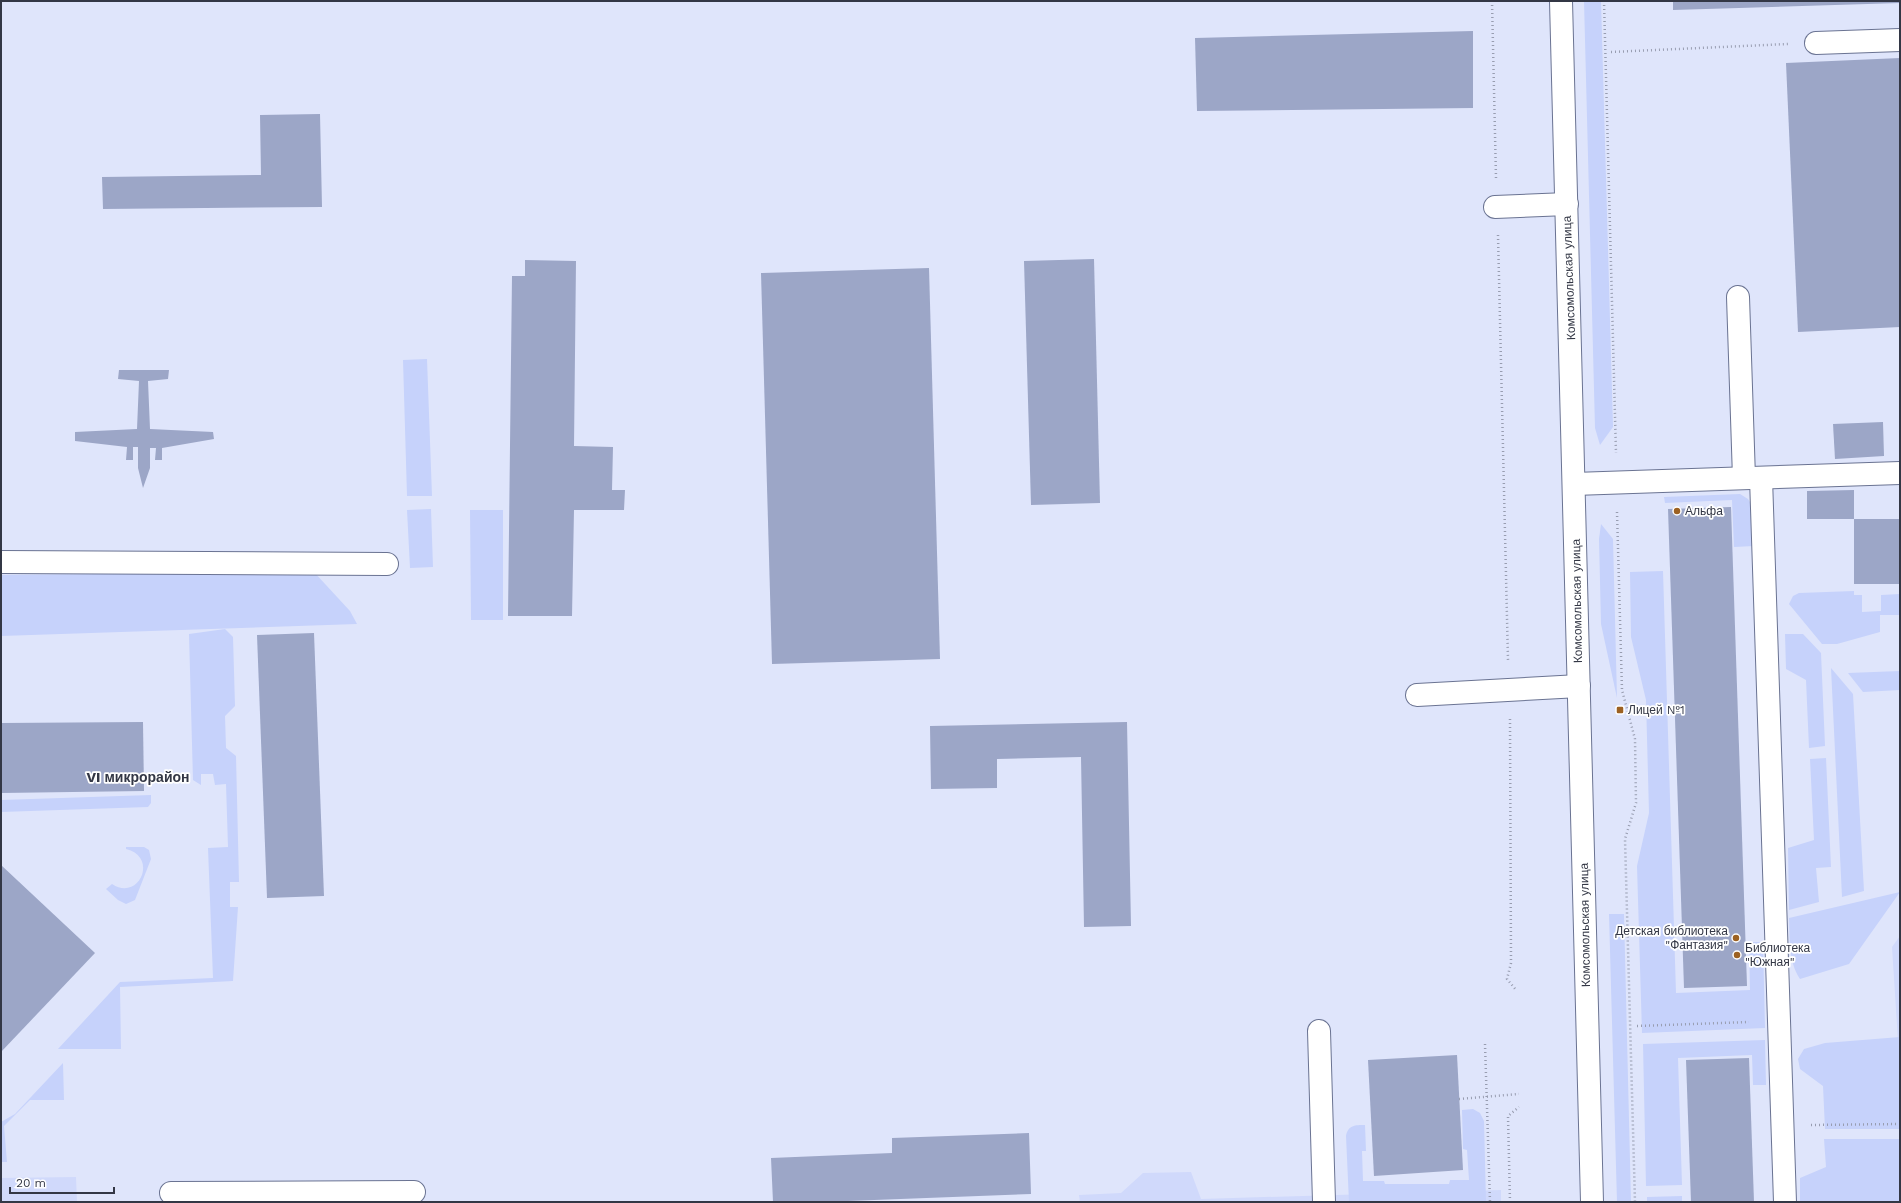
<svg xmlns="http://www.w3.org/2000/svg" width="1901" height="1203" font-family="'Work Sans',sans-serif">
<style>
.built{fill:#d0d9fb}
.green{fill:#c6d2fb}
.building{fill:#9ca6c7}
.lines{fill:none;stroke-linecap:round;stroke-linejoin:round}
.minor-casing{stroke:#6a7392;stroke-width:24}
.major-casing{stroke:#6a7392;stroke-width:24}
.path{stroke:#989db0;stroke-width:2.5;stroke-dasharray:1 3;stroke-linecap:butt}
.minor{stroke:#fff;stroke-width:22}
.major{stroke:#fff;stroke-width:22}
.poi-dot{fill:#9c6122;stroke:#fff;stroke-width:1.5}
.labels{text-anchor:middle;stroke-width:3.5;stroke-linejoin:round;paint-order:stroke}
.street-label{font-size:12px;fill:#333745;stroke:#fff}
.poi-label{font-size:12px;fill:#333745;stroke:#fff;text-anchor:start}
.quarter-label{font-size:14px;font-weight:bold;fill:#333745;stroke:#fff}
</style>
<rect width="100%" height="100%" fill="#dfe5fb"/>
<g class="built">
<path d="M 1900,936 L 1900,1072 L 1892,947 Z"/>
<path d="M 1191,1172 L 1201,1199 L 1501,1190 L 1501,1202 L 1080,1202 L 1079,1195 L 1121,1193 L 1143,1173 Z"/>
<path d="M 76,1177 L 77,1202 L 1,1202 L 1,1178 Z"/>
</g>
<g class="green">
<path d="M 1584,1 L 1601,1 L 1613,427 L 1600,445 L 1595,428 Z"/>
<path d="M 427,359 L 432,496 L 407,496 L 403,360 Z"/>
<path d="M 1740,494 L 1748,499 L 1753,507 L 1754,546 L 1734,547 L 1732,500 L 1665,503 L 1664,497 Z"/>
<path d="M 431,509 L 433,567 L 410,568 L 407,510 Z"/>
<path d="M 470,510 L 503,510 L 503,620 L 471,620 Z"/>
<path d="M 1601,524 L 1613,539 L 1617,698 L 1601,624 L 1599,539 Z"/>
<path d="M 1663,571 L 1676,993 L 1750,990 L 1749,942 L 1763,942 L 1765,1028 L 1642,1033 L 1637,866 L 1649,813 L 1646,700 L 1631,637 L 1630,572 Z"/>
<path d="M 314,572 L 350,611 L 357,624 L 1,636 L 1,575 Z"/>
<path d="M 1854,591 L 1854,595 L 1862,595 L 1862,612 L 1881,611 L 1881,595 L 1900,594 L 1900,615 L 1880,615 L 1880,632 L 1837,644 L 1822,644 L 1789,604 L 1793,596 L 1799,593 Z"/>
<path d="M 225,629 L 233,637 L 235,706 L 225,716 L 226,748 L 236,756 L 239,882 L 230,882 L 230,907 L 238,907 L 233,981 L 120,987 L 121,1049 L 58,1049 L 120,982 L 213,978 L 208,848 L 228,847 L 226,784 L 215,785 L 213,774 L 201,774 L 201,785 L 193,780 L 189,634 Z"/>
<path d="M 1785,634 L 1803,634 L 1821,653 L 1825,746 L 1809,748 L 1806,680 L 1786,669 Z"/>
<path d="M 1831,668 L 1853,694 L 1864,891 L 1842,897 Z"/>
<path d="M 1900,671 L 1900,690 L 1863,692 L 1848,673 Z"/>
<path d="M 1826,758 L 1831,867 L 1816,868 L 1819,902 L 1789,910 L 1788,848 L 1814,840 L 1810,759 Z"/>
<path d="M 151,795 L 151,803 L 148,807 L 1,812 L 1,800 Z"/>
<path d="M 126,847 L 144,847 L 149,850 L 151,859 L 135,900 L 126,904 L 118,900 L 106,889 L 112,884 C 139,902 159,857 126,849 Z"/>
<path d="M 1900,892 L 1849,964 L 1800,979 C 1788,961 1790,939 1789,918 Z"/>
<path d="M 1609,914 L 1624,914 L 1631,1202 L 1617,1202 Z"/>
<path d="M 1900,1037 L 1900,1129 L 1825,1129 L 1823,1086 L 1800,1069 L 1798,1059 L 1804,1049 L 1825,1043 Z"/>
<path d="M 1765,1040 L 1766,1085 L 1753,1085 L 1752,1055 L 1678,1058 L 1682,1185 L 1646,1186 L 1643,1044 Z"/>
<path d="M 63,1063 L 64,1100 L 30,1100 L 4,1126 L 7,1162 L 1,1162 L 1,1122 L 15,1114 Z"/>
<path d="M 1473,1109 L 1480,1113 L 1484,1121 L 1486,1202 L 1349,1202 L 1346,1136 C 1348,1125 1355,1125 1365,1125 L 1366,1151 L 1362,1151 L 1363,1181 L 1384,1181 L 1385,1184 L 1449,1184 L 1450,1180 L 1469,1180 L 1467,1150 L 1463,1149 L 1462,1110 Z"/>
<path d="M 1824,1139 L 1900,1139 L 1900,1202 L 1800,1202 L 1800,1178 L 1826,1167 Z"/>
<path d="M 1682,1196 L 1682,1202 L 1647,1202 L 1647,1197 Z"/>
</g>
<g class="building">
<path d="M 1673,1 L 1900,1 L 1900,3 L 1673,10 Z"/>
<path d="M 1473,31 L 1473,108 L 1197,111 L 1195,38 Z"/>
<path d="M 1900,58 L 1900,327 L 1798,332 L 1786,63 Z"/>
<path d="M 320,114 L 322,207 L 103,209 L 102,177 L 261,175 L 260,115 Z"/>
<path d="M 1094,259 L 1100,503 L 1031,505 L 1024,261 Z"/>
<path d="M 525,260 L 576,261 L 574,446 L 613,447 L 612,490 L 625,490 L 624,510 L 574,510 L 572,616 L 508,616 L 512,276 L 525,276 Z"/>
<path d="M 929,268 L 940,659 L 772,664 L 761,273 Z"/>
<path d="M 119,370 L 169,370 L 168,379 L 148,381 L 150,429 L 213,432 L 214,439 L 162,448 L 162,460 L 155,460 L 156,448 L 150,448 L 150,468 L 143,488 L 138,468 L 138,447 L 133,447 L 133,460 L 126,460 L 127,447 L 75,441 L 75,432 L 137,429 L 139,381 L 118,379 Z"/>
<path d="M 1883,422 L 1884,456 L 1835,459 L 1833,424 Z"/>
<path d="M 1854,490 L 1854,519 L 1900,519 L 1900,584 L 1854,584 L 1854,519 L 1807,519 L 1807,491 Z"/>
<path d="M 1731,507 L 1747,986 L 1684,988 L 1668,509 Z"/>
<path d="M 314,633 L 324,896 L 267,898 L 257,635 Z"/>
<path d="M 143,722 L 144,791 L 1,793 L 1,723 Z"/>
<path d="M 1127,722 L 1131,926 L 1084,927 L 1081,757 L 997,759 L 997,788 L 931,789 L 930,726 Z"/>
<path d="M 1,865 L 95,953 L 1,1052 Z"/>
<path d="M 1457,1055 L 1463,1170 L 1374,1176 L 1368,1060 Z"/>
<path d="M 1749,1058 L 1754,1202 L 1691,1202 L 1686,1060 Z"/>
<path d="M 1029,1133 L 1031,1194 L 822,1202 L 773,1202 L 771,1158 L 892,1153 L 892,1138 Z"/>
</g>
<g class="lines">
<g class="minor-casing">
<g id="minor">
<path d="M 1816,43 L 1900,40"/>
<path d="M 1495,207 L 1567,204"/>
<path d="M 1738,297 L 1744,478"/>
<path d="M 1761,478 L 1785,1202"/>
<path d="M 1574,484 L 1900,473"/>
<path d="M 1,562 L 387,564"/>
<path d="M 1417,695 L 1579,686"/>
<path d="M 1319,1031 L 1324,1202"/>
<path d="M 171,1193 L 414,1192"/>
</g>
</g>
<g class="major-casing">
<path id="major" d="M 1561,1 L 1592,1202"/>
</g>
<g class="path">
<path d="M 1492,1 L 1496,178"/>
<path d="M 1604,1 L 1616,453"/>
<path d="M 1611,52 L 1788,44"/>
<path d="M 1498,235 L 1508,660"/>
<path d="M 1617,512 L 1622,690 L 1635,739 L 1636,803 L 1625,839 L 1635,1202"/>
<path d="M 1510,719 L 1511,963 L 1507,979 L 1516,990"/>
<path d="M 1637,1026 L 1749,1022"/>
<path d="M 1485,1044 L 1490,1202"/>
<path d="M 1459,1099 L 1519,1094"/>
<path d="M 1811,1125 L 1900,1124"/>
<path d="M 1510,1202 L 1508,1116 L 1519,1107"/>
</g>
<use href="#minor" class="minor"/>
<use href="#major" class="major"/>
</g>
<g class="poi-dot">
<circle cx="1677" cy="511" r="4"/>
<rect x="1616" y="706" width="8" height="8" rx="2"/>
<circle cx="1736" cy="938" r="4"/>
<circle cx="1737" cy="955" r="4"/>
</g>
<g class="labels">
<g class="street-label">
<text transform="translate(1569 278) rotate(-92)" y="4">Комсомольская улица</text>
<text transform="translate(1577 601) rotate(-91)" y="4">Комсомольская улица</text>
<text transform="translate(1585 925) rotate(-91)" y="4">Комсомольская улица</text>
</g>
<g class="poi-label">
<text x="1685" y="515">Альфа</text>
<text x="1628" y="714">Лицей №1</text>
<text x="1728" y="935" text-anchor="end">Детская библиотека<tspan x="1728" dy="14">"Фантазия"</tspan></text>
<text x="1745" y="952">Библиотека<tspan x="1745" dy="14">"Южная"</tspan></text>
</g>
<g class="quarter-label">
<text x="138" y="782">VI микрорайон</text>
</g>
</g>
<rect width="1901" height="1203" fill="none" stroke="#333745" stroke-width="4"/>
<path d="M10 1187v6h104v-6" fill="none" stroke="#333745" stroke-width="2"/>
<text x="16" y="1187" font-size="12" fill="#333745" stroke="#ffffff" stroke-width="3" paint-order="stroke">20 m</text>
</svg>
